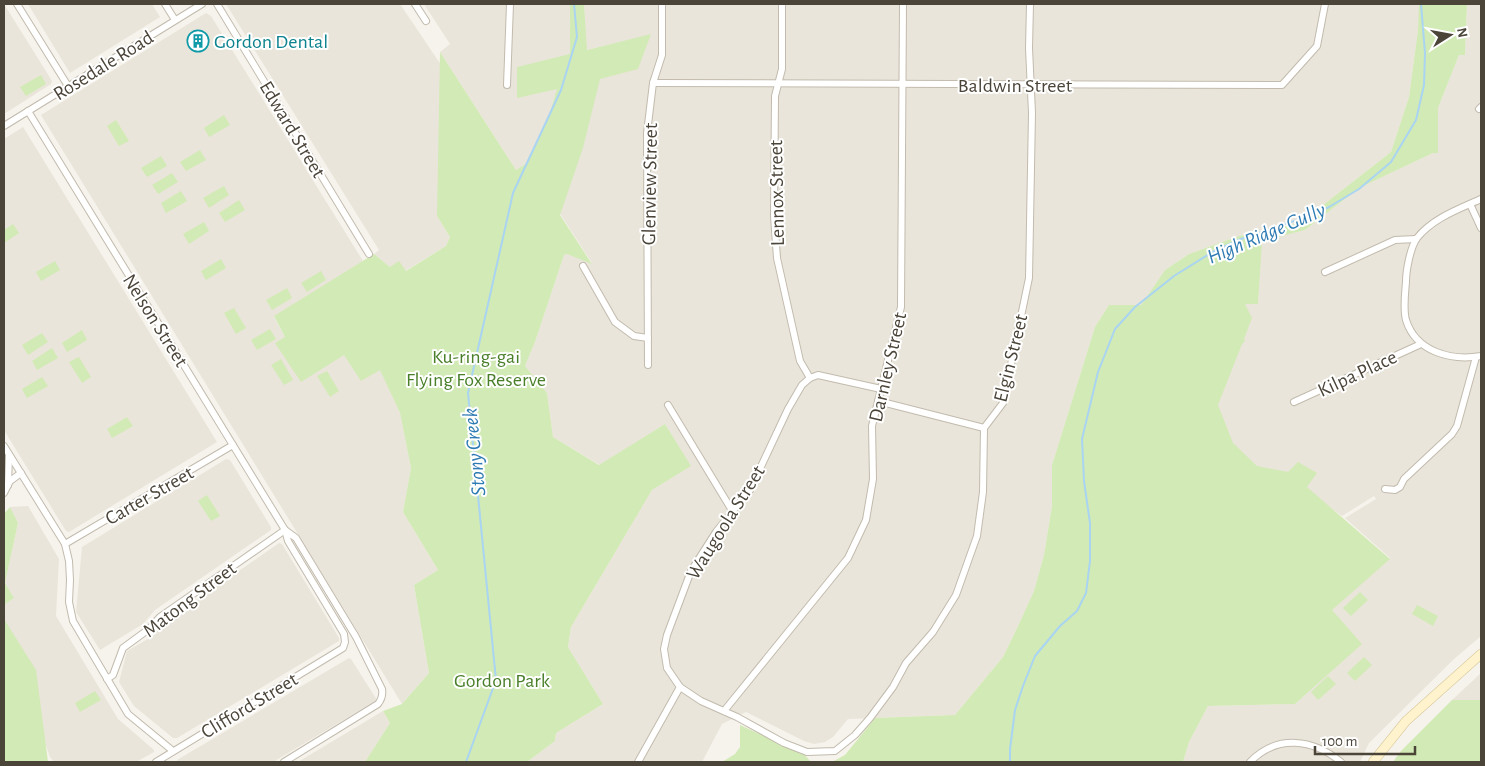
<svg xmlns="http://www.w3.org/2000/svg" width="1485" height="766" font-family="'Alegreya Sans',sans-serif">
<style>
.residential{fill:#eae5da}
.green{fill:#d2eab5}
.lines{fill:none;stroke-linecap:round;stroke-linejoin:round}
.stream{stroke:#a9d4f2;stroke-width:2}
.street-casing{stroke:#c2bbae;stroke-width:8}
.secondary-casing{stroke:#d6c79b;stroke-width:10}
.street{stroke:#fff;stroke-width:6}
.secondary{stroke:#fff3cd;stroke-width:9}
.labels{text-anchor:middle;stroke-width:4;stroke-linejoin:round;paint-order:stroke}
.culture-label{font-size:20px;fill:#0d838f;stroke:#fff;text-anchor:start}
.street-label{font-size:20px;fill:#4b4439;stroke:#fff}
.park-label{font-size:20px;fill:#4a7f2a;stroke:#fff}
.water-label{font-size:21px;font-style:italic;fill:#2e7ab2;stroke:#fff}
</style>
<rect width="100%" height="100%" fill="#f6f3ec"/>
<g class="residential">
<path d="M 4,4 L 52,81 L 51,84 L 4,114 Z"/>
<path d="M 28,4 L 152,4 L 160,17 L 70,73 Z"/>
<path d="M 226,4 L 400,4 L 511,169 L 437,216 L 450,237 L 446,246 L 405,271 L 390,267 L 374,254 L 379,250 Z"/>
<path d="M 424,4 L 570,4 L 570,54 L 549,116 L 527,163 L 516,170 L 440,52 L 450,44 Z"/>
<path d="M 584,4 L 1419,4 L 1420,6 L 1418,30 L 1409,97 L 1391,152 L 1300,223 L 1239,236 L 1189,254 L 1165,270 L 1141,305 L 1109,305 L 1095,327 L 1052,465 L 1052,506 L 1044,555 L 1034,591 L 1019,624 L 1003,657 L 955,715 L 848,719 L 833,737 L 825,742 L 814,744 L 804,741 L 746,712 L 722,724 L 702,762 L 527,762 L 555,741 L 556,733 L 603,704 L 568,647 L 571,627 L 652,490 L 690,466 L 665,424 L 600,465 L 553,437 L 547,393 L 525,366 L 535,342 L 564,255 L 567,254 L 592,263 L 529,166 L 552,117 L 651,35 L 586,50 Z"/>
<path d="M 1467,4 L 1481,4 L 1481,636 L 1454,659 L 1369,743 L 1360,762 L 1183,762 L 1189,742 L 1208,706 L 1295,704 L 1361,644 L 1331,610 L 1390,558 L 1345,518 L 1376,499 L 1374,496 L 1342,516 L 1308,491 L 1187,516 L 1245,304 L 1258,303 L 1261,241 L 1305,230 L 1359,188 L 1433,153 L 1438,153 L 1438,108 L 1459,55 L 1465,55 Z"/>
<path d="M 206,13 L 211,16 L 363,261 L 274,317 L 285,337 L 344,355 L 380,369 L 400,413 L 411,468 L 403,512 L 438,570 L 414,585 L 429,673 L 402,704 L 41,115 Z"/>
<path d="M 23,127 L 217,442 L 69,532 L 66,531 L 4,430 L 4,139 Z"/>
<path d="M 226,459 L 230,460 L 271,527 L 271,530 L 155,610 L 143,624 L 100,650 L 76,612 L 82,547 Z"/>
<path d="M 28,506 L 59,559 L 56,616 L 118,719 L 154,750 L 154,752 L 136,762 L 54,762 L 50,757 L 4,626 L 4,605 L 14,598 L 5,583 L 18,523 L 10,507 Z"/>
<path d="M 279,543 L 282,544 L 339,638 L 339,641 L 177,738 L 173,738 L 134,706 L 119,682 L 127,651 L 153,636 L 164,623 Z"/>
<path d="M 349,658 L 351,659 L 377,700 L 273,762 L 178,762 L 177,760 Z"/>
<path d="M 1481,673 L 1481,700 L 1452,700 Z"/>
<path d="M 383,711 L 390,723 L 365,762 L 298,762 Z"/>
</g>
<g class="green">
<path d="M 570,4 L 584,4 L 587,50 L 651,34 L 638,69 L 600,79 L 583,148 L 560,215 L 592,264 L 567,254 L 564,255 L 535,342 L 525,366 L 547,393 L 553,437 L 599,465 L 665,424 L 691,466 L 652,490 L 571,627 L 568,647 L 603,704 L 556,733 L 555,741 L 527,762 L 365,762 L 390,723 L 383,711 L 402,704 L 429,673 L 414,585 L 438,570 L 403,512 L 411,468 L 400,413 L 380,370 L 361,381 L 344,355 L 301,382 L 275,343 L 285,337 L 274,316 L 374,254 L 390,267 L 399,261 L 406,271 L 446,246 L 450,237 L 437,216 L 440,52 L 516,170 L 527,163 L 549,116 L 557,89 L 517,98 L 517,67 L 570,54 Z"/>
<path d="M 1419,4 L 1467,4 L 1465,55 L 1459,55 L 1438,108 L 1438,153 L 1433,153 L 1359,188 L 1305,230 L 1262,241 L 1258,304 L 1245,304 L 1252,318 L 1244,339 L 1245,341 L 1242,344 L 1218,405 L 1233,443 L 1257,466 L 1288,472 L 1298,462 L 1317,473 L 1307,487 L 1390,559 L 1332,610 L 1362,644 L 1295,704 L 1208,706 L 1189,742 L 1183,762 L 832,762 L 845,755 L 875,718 L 955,715 L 1003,657 L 1019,624 L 1034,591 L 1044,555 L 1052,506 L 1052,465 L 1095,327 L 1109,305 L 1141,305 L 1165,270 L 1189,254 L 1239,236 L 1300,223 L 1391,152 L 1409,97 L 1418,30 Z"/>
<path d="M 41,75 L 46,84 L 26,96 L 20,87 Z"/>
<path d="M 224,115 L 230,125 L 209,137 L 204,128 Z"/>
<path d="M 116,120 L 129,141 L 119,146 L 107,126 Z"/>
<path d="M 200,150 L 206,160 L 186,171 L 180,162 Z"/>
<path d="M 161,156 L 167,166 L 147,177 L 141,168 Z"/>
<path d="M 172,173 L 178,182 L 158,194 L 152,185 Z"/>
<path d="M 224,186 L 229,195 L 209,208 L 203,198 Z"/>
<path d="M 181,191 L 187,201 L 166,213 L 161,203 Z"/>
<path d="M 239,200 L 245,210 L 225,222 L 219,213 Z"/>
<path d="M 204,222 L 209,231 L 189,244 L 183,234 Z"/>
<path d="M 13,224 L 19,233 L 4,243 L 4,230 Z"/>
<path d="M 221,259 L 226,268 L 206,280 L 201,271 Z"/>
<path d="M 55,261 L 60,270 L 41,281 L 36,272 Z"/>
<path d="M 321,271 L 326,280 L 307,292 L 301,283 Z"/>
<path d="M 287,288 L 292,298 L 272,310 L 266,300 Z"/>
<path d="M 234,308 L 246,328 L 236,334 L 224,313 Z"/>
<path d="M 270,329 L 276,339 L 257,350 L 251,340 Z"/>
<path d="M 82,330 L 87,340 L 67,352 L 62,343 Z"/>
<path d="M 42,333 L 48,342 L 28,355 L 22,345 Z"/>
<path d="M 52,348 L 58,358 L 37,370 L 32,361 Z"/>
<path d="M 79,357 L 91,377 L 82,383 L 69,362 Z"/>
<path d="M 281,359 L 293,380 L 284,385 L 271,365 Z"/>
<path d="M 327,371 L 339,391 L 330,397 L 317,376 Z"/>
<path d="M 42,377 L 48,386 L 27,398 L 22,389 Z"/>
<path d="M 127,417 L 133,426 L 112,438 L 107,429 Z"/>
<path d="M 207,495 L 220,516 L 211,521 L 198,501 Z"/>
<path d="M 10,507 L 18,523 L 5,583 L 14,598 L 4,605 L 4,514 Z"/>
<path d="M 1360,592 L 1368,600 L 1351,616 L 1343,608 Z"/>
<path d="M 1417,605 L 1438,616 L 1433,626 L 1412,614 Z"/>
<path d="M 4,619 L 36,670 L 48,762 L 4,762 Z"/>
<path d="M 1364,657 L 1372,665 L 1355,681 L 1347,673 Z"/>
<path d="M 1328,676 L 1336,684 L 1318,700 L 1311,692 Z"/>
<path d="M 95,691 L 101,700 L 80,712 L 75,703 Z"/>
<path d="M 1452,700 L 1481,700 L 1481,762 L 1393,762 L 1401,751 Z"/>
<path d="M 740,725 L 804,754 L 811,762 L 722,762 L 735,754 L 740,747 Z"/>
</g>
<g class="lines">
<g class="stream">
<path d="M 466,762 L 496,680 L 468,393 L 513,193 L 561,90 L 577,37 L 574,4"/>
<path d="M 1010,762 L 1010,749 L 1015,710 L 1023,686 L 1035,656 L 1060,626 L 1077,611 L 1086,593 L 1090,561 L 1090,523 L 1084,481 L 1082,439 L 1098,372 L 1115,329 L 1135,307 L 1174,276 L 1214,251 L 1241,239 L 1306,217 L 1329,207 L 1359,189 L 1391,162 L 1416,120 L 1424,85 L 1425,53 L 1421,4"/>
</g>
<g class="street-casing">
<g id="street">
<path d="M 17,4 L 68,86"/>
<path d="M 165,4 L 175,20"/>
<path d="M 217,4 L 369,254"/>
<path d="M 415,4 L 426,21"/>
<path d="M 782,4 L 782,69 L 775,96 L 774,216 L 777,258 L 800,361 L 810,378"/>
<path d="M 653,83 L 1282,85 L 1317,46 L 1325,4"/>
<path d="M 507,85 L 510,4"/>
<path d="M 1479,109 L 1481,107"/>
<path d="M 28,111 L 285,530 L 288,541 L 344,634 L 345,642 L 343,648 L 156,762"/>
<path d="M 4,126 L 202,4"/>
<path d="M 1481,199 C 1459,209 1433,218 1417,238 C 1410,248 1406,271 1406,282 C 1405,294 1403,309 1406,320 C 1416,352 1451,361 1481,356"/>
<path d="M 1470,204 L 1481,228"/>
<path d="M 583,266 L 615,322 L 634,336 L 648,338"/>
<path d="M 1325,272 L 1395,240 L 1416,239"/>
<path d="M 648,365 L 647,133 L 653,83 L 662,55 L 662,4"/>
<path d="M 878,401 L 984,428"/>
<path d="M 1294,402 L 1421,344"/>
<path d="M 668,405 L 733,512"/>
<path d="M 4,446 L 65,544 L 69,561 L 70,580 L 69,602 L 73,621 L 128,714 L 173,751"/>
<path d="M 8,485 L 9,456"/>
<path d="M 1385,489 L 1395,490 L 1400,487 L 1404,479 L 1452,434 L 1457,426 L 1476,357"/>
<path d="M 4,493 L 10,481 L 21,473"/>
<path d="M 65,544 L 233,445"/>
<path d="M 107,679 L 113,675 L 123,648 L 149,629 L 160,617 L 285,530"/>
<path d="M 680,687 L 701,701 L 737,717 L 784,743 L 807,752 L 835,751 L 855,735 L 870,718 L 893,687 L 906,663 L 933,632 L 956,595 L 977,536 L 983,492 L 984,428 L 1003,403 L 1029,278 L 1032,113 L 1029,48 L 1030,4"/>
<path d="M 724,711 L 848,558 L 866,520 L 873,479 L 872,426 L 901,307 L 903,4"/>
<path d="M 284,762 L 378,704 C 382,699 383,695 382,689 L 356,637 L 296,538 L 285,530"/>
<path d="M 638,762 L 680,687 L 667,668 L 664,649 L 667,635 L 691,571 L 716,532 L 750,490 L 788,409 L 802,385 L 810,378 L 818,375 L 881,389"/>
<path d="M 1250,762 C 1277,734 1313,739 1341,762"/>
</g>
</g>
<g class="secondary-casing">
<path id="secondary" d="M 1373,762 L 1406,721 L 1481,654"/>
</g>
<use href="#street" class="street"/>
<use href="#secondary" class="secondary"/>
</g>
<defs>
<g id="building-ring" transform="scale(1.125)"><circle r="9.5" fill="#fff" stroke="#0f9aa8" stroke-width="1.5"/><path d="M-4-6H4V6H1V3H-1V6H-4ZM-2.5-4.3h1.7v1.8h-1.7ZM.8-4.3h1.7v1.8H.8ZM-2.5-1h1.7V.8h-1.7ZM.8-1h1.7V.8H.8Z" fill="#0f9aa8"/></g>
</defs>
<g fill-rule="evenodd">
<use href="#building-ring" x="198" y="41"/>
</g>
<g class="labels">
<g class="culture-label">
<text x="214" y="48">Gordon Dental</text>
</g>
<g class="street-label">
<text transform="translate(103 65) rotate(-32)" y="7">Rosedale Road</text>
<text x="1015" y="92">Baldwin Street</text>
<text transform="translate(293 129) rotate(59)" y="7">Edward Street</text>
<text transform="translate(649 184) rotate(-89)" y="7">Glenview Street</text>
<text transform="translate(776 193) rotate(-91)" y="7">Lennox Street</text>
<text transform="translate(156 320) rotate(58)" y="7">Nelson Street</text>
<text transform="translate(1010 358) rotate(-76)" y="7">Elgin Street</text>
<text transform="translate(887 367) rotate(-77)" y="7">Darnley Street</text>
<text transform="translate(1357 373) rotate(-25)" y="7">Kilpa Place</text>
<text transform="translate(149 495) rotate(-30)" y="7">Carter Street</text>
<text transform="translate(725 522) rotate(-58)" y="7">Waugoola Street</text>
<text transform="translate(189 599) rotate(-37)" y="7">Matong Street</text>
<text transform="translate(249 705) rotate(-31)" y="7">Clifford Street</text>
</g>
<g class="park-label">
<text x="476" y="363">Ku-ring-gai<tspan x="476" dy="23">Flying Fox Reserve</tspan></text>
<text x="502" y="687">Gordon Park</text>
</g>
<g class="water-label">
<text transform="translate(1266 233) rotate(-23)" y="7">High Ridge Gully</text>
<text transform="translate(474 452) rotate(-96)" y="7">Stony Creek</text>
</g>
</g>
<rect width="1485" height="766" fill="none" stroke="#4b4439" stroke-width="10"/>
<g transform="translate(1450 35) rotate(79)" stroke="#ffffff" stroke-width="4" paint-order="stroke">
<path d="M0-4L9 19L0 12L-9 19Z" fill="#4b4439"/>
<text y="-8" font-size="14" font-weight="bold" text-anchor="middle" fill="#4b4439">N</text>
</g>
<path d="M1315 746v8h100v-8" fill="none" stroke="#4b4439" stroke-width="2.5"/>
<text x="1322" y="746" font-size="15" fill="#4b4439" stroke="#ffffff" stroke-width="4" paint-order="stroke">100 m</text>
</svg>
